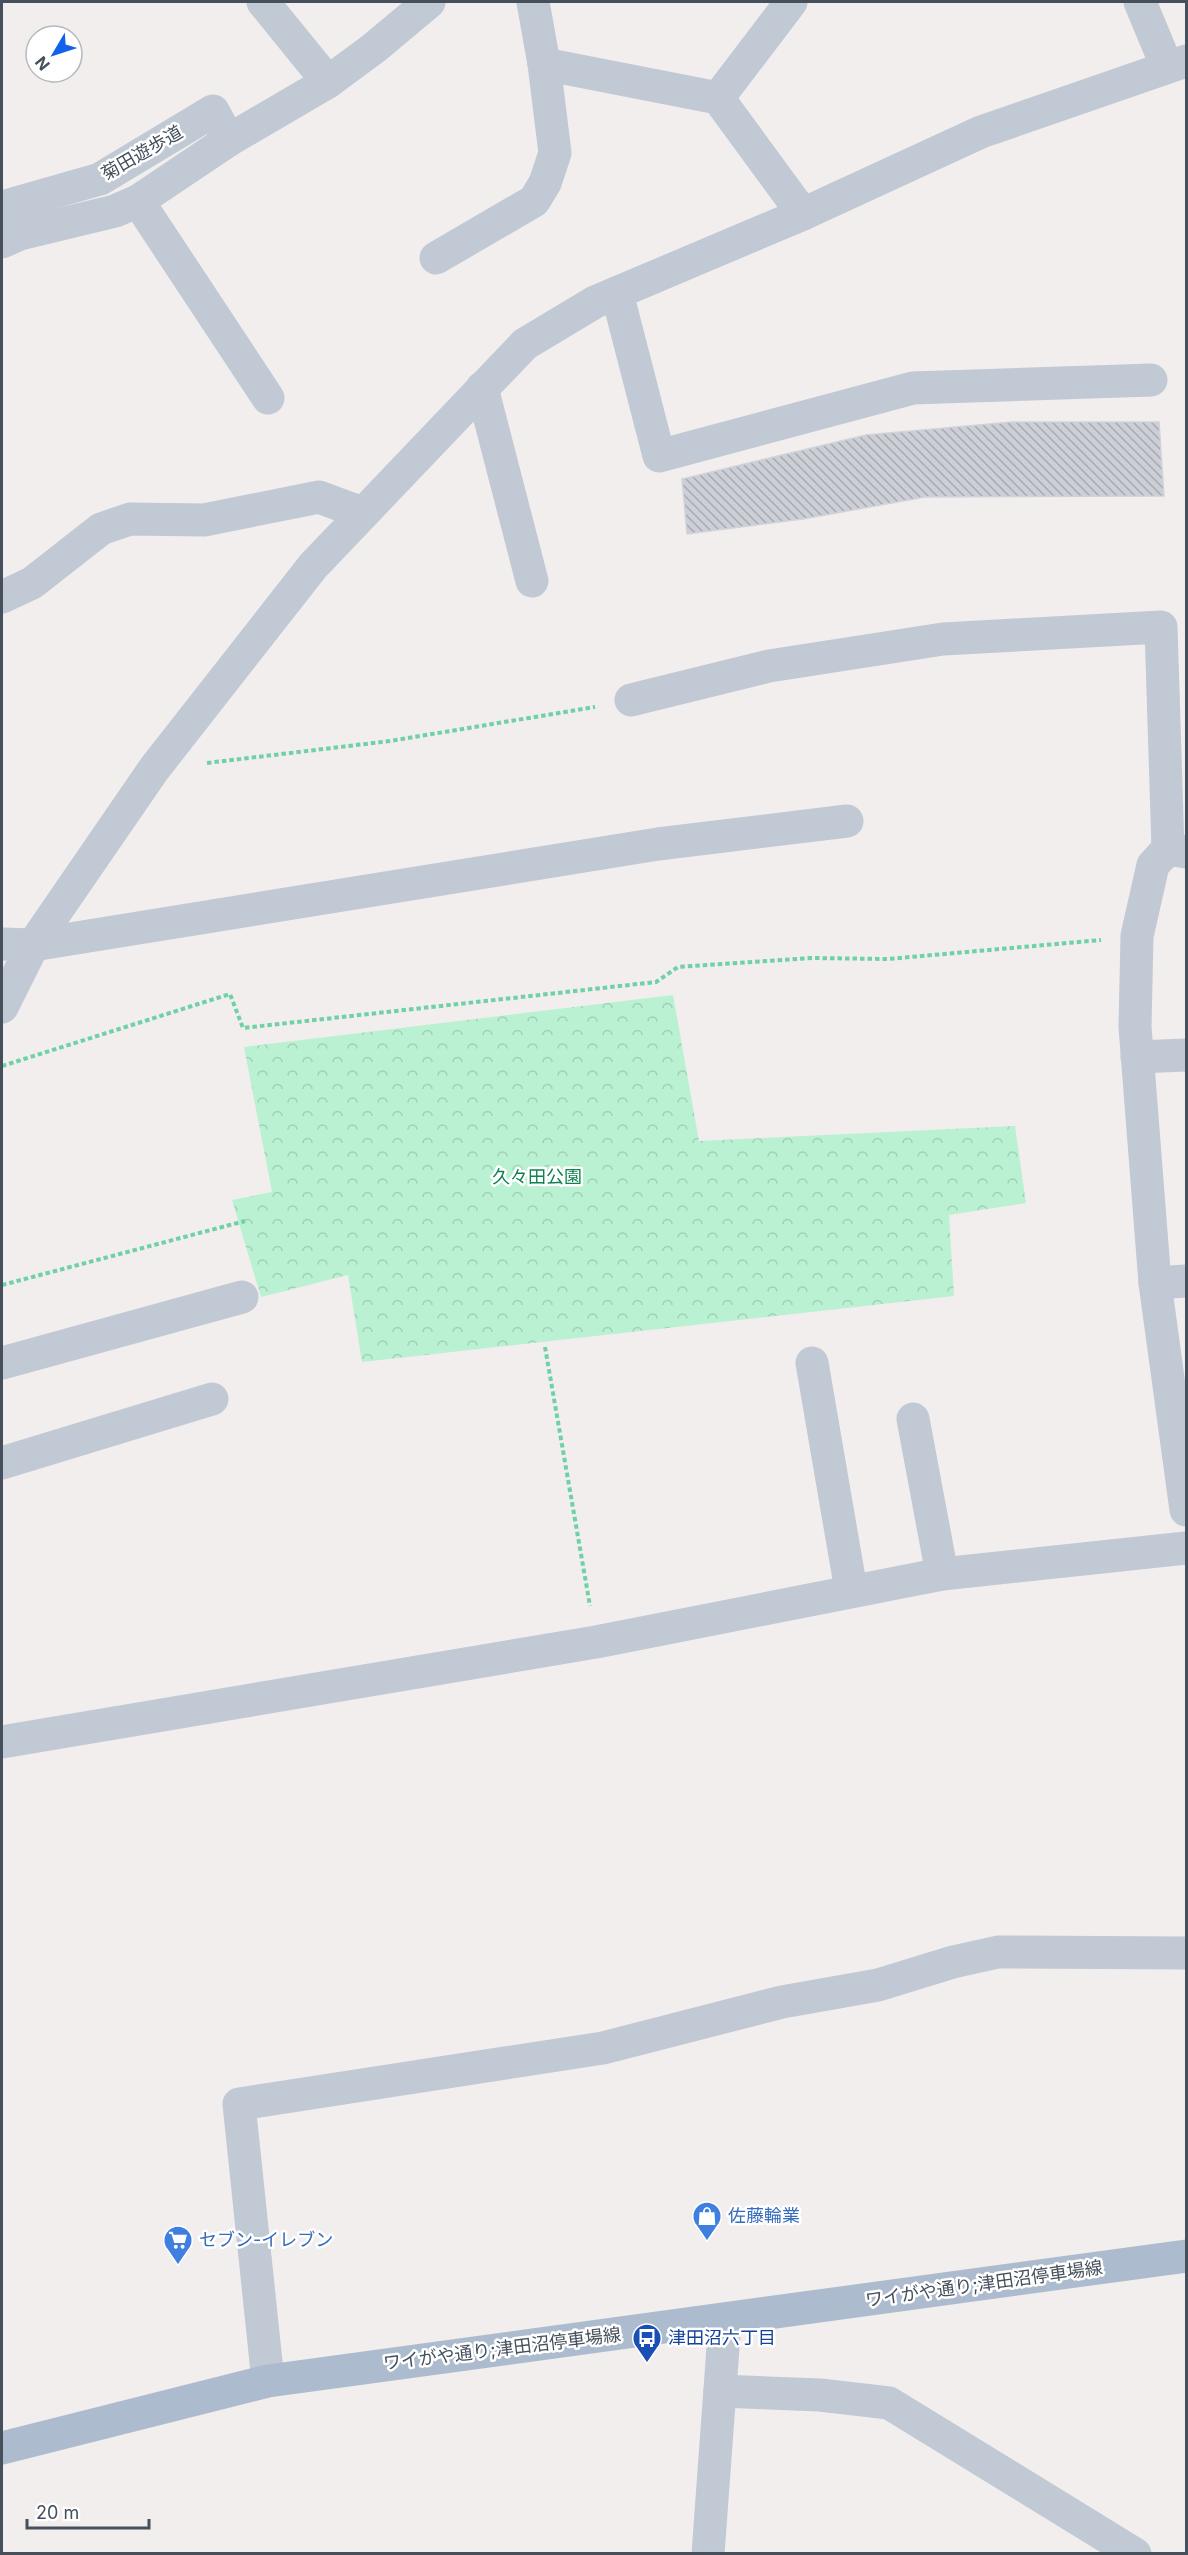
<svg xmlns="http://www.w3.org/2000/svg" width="1188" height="2555" font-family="Inter,'Noto Sans JP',sans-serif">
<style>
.park{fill:url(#park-crowns)}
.building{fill:url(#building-back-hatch);stroke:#d1d3da;stroke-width:1.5}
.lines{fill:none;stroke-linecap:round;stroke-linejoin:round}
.path{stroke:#6fd1a6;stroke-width:4;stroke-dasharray:4.5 3;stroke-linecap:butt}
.minor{stroke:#c0c9d4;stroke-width:33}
.major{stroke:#acbbce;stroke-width:33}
.labels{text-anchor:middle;stroke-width:5;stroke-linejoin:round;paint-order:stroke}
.street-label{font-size:18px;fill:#45505c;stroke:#fff}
.park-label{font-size:18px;fill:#128150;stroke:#fff}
.shop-label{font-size:18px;fill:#366cbe;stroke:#fff;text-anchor:start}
.transit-label{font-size:18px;fill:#164399;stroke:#fff;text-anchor:start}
</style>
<defs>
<pattern id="park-crowns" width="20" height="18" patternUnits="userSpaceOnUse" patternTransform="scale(1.5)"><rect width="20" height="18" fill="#b9f1d2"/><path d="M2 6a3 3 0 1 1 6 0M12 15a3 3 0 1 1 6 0" fill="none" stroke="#a0d0b7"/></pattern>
<pattern id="building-back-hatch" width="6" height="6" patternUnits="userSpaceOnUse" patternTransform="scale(1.5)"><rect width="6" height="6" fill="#cccfd6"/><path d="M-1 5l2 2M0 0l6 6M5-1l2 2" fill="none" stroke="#a7aab1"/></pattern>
</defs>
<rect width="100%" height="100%" fill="#f1eeed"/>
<path class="park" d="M 673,995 L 699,1141 L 1015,1126 L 1026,1203 L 949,1215 L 954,1296 L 362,1362 L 348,1275 L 261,1297 L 232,1200 L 272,1192 L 244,1047 Z"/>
<path class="building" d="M 1012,422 L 1159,422 L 1164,496 L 925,497 L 803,519 L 687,534 L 682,479 L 866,435 Z"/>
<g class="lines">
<g class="path">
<path d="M 207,763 L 390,741 L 595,707"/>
<path d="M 2,1066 L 230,994 L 243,1028 L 656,982 L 678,967 L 811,958 L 888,959 L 1101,940"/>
<path d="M 2,1285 L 245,1221"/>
<path d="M 545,1347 L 590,1606"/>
</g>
<g class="minor">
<path d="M 263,2 L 328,82"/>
<path d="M 533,2 L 544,64 L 718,98 L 803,214"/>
<path d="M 1140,2 L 1167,67"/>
<path d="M 718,98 L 791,2"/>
<path d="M 138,201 L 268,398"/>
<path d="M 2,207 L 100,179 L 213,111 L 229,140"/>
<path d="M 2,242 L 20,234 L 115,211 L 138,201 L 229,140 L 328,82 L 374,48 L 429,2"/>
<path d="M 436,258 L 534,201 L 545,183 L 555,153 L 544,64"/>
<path d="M 617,293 L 659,456 L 913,388 L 1151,380"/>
<path d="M 482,388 L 532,581"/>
<path d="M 2,597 L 32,583 L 101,529 L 130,519 L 204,520 L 319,497 L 362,513"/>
<path d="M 631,700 L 769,666 L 943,639 L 1161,627 L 1168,849"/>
<path d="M 1186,852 L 1168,849 L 1153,865 L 1137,936 L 1135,1027 L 1155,1283 L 1186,1510"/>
<path d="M 2,944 L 33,945 L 658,844 L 847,821"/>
<path d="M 2,1007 L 33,945 L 154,769 L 313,566 L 525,344 L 595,302 L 803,214 L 981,132 L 1186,61"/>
<path d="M 1137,1057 L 1186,1055"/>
<path d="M 1155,1283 L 1186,1281"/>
<path d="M 2,1363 L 242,1297"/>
<path d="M 812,1363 L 851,1590"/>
<path d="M 913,1419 L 942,1574"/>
<path d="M 2,1463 L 212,1399"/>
<path d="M 2,1742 L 596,1642 L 942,1574 L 1186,1548"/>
<path d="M 268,2381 L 239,2104 L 603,2048 L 782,2002 L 878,1985 L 953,1962 L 998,1952 L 1186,1953"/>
<path d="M 720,2391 L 820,2395 L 889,2403 L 1135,2554"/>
<path d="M 708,2554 L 725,2320"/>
</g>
<path class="major" d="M 2,2448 L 268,2381 L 1186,2256"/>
</g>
<defs>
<g id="shop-pin" transform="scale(1.5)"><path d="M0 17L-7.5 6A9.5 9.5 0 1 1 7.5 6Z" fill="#3f7fe0" stroke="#fff"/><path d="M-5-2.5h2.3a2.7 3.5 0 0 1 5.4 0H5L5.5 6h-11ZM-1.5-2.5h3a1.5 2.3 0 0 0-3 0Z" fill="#fff"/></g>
<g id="supermarket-pin" transform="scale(1.5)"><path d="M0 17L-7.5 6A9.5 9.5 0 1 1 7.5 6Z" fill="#3f7fe0" stroke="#fff"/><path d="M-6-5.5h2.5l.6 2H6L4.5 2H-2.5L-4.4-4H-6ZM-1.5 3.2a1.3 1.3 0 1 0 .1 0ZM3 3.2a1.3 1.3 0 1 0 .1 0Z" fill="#fff"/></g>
<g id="bus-pin" transform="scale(1.5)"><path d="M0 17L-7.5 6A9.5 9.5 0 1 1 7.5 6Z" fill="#1a4fb4" stroke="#fff"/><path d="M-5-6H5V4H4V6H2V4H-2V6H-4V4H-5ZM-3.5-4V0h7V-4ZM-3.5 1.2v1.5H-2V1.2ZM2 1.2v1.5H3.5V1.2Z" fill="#fff"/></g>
</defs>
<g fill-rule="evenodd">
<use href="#shop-pin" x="707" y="2216"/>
<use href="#supermarket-pin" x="178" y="2240"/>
<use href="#bus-pin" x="647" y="2338"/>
</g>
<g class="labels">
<g class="street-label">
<text transform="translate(142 153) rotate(-30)" y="6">菊田遊歩道</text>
<text transform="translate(984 2284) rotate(-8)" y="6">ワイがや通り;津田沼停車場線</text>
<text transform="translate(502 2349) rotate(-7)" y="6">ワイがや通り;津田沼停車場線</text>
</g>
<g class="park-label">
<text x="537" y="1183">久々田公園</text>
</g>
<g class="shop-label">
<text x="728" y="2222">佐藤輪業</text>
<text x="199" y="2246">セブン-イレブン</text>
</g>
<g class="transit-label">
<text x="668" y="2344">津田沼六丁目</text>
</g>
</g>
<rect width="1188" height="2555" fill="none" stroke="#45505c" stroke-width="6"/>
<g transform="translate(54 54) rotate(231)"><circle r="28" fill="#ffffff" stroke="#b5b9be" stroke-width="1.5"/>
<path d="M0-4.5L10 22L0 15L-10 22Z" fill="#1062e8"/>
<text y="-9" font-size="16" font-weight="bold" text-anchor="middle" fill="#45505c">N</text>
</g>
<path d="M27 2519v9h122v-9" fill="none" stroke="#45505c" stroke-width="3"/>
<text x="36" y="2519" font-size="18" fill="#45505c" stroke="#ffffff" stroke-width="4.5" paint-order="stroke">20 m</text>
</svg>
